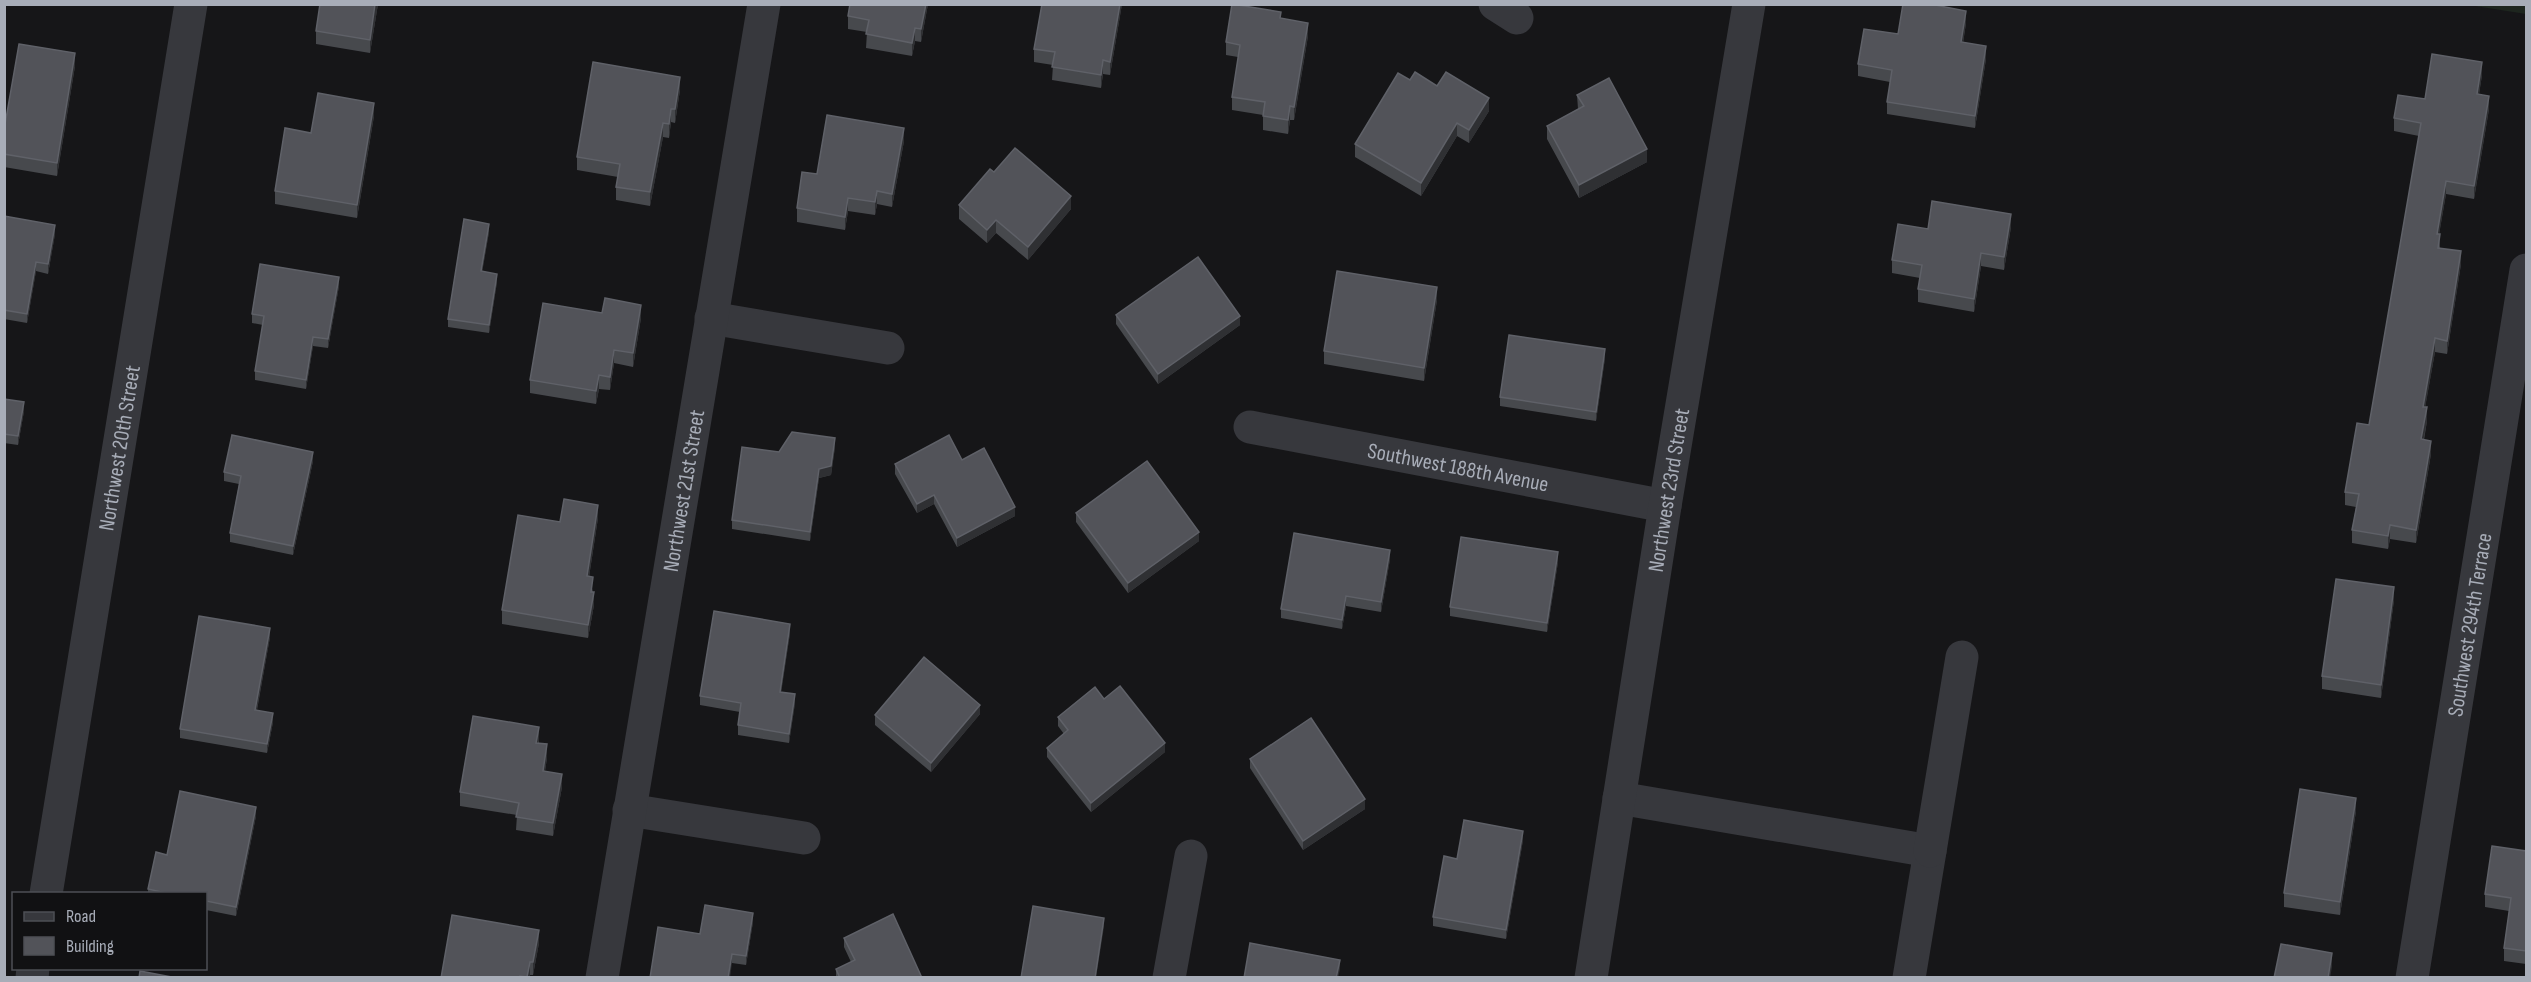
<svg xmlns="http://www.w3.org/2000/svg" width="2531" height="982" font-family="'Sofia Sans Condensed',sans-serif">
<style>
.green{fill:#1e261f}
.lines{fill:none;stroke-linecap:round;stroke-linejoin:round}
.minor{stroke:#37383d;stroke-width:33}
.tertiary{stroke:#37383d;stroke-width:33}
.wall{fill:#47494d}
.shaded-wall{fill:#2f3033}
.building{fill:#525359;stroke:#5f6168;stroke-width:1.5}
.labels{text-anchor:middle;stroke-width:4.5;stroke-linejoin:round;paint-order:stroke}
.street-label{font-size:22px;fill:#a8adb8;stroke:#111113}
</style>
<rect width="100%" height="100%" fill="#161618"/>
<path class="green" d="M 2469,5 L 2526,5 L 2526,14 Z"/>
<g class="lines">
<g class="minor">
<path d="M 1495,4 L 1517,18"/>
<path d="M 711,318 L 888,348"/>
<path id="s1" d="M 1250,427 L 1665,506"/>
<path d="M 1619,798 L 1930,851 L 1909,978"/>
<path d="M 629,810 L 804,838"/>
<path d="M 1930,851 L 1962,657"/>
<path id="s2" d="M 46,894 L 191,4"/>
<path d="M 32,978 L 33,968"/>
<path id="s3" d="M 602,978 L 764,4"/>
<path d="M 1169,978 L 1191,856"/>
<path id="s4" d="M 2412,978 L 2526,270"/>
</g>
<path class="tertiary" id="s5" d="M 1591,978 L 1665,506 L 1749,4"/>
</g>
<g class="wall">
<path d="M 378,4 L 370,53 L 316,44 L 316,31 Z"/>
<path d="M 928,4 L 921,42 L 915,41 L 912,56 L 866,48 L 867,32 L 848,29 L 848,16 Z"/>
<path d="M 1122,4 L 1110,75 L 1103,74 L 1101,88 L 1052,80 L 1053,65 L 1034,62 L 1034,49 Z"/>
<path d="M 1281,19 L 1308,36 L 1294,120 L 1290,120 L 1288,134 L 1263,130 L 1263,115 L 1232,110 L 1232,97 L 1238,57 L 1226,55 L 1226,42 Z"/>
<path d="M 1966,23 L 1963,43 L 1986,59 L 1975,128 L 1887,114 L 1887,102 L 1890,82 L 1858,76 L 1858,64 L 1898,34 Z"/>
<path d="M 75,66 L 57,176 L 4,167 L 4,130 Z"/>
<path d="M 2482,75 L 2479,94 L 2489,109 L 2474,199 L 2446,194 L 2439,234 L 2440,248 L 2461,264 L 2447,354 L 2435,352 L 2425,407 L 2427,421 L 2424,440 L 2431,454 L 2416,543 L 2390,539 L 2388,549 L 2352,543 L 2352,530 L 2356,507 L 2345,505 L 2345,492 L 2369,425 L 2419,136 L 2394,131 L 2394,118 L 2425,99 Z"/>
<path d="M 1437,86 L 1489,111 L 1469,143 L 1457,136 L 1421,196 L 1355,157 L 1355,144 Z"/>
<path d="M 680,90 L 675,123 L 671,122 L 669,138 L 663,137 L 650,206 L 616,200 L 616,187 L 618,177 L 577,170 L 577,157 Z"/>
<path d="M 1577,95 L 1647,162 L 1579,198 L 1547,139 L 1547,126 L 1578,109 Z"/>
<path d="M 374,116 L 357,218 L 275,204 L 275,191 L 311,133 Z"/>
<path d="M 904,141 L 892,207 L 877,204 L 875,215 L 848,211 L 845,230 L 797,222 L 797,208 L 817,174 Z"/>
<path d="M 994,172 L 1071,209 L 1028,260 L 996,233 L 987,243 L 959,219 L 959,205 Z"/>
<path d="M 4,216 L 55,234 L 48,274 L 36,271 L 27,323 L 4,319 Z"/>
<path d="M 2011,227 L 2004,270 L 1981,266 L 1974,312 L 1918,302 L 1918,289 L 1920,278 L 1892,273 L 1892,260 L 1928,229 Z"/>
<path d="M 489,232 L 482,272 L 497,282 L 489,333 L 448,327 L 448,319 Z"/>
<path d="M 339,286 L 328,348 L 313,346 L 306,389 L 255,380 L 255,371 L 263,325 L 252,323 L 252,314 Z"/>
<path d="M 1437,300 L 1424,381 L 1324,364 L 1324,351 Z"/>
<path d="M 602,313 L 641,318 L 633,367 L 614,363 L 610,390 L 599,389 L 596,404 L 530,393 L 530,380 Z"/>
<path d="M 1116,315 L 1240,325 L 1158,384 L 1116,324 Z"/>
<path d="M 1605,358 L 1596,421 L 1500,406 L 1500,397 Z"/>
<path d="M 4,399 L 24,411 L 18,445 L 4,443 Z"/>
<path d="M 835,447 L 831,475 L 819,478 L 810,541 L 732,529 L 732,520 L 779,452 Z"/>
<path d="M 962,460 L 1015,516 L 957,547 L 934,504 L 917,513 L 895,474 L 895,464 Z"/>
<path d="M 313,461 L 293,555 L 230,542 L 230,533 L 239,484 L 224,481 L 224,472 Z"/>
<path d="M 1076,513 L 1199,541 L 1128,593 L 1076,522 Z"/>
<path d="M 598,518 L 589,577 L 593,592 L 594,605 L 588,638 L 502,624 L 502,610 L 560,522 Z"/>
<path d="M 1390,559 L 1381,612 L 1346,606 L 1342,629 L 1281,618 L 1281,609 Z"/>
<path d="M 1558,562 L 1547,632 L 1450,616 L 1450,607 Z"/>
<path d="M 2394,600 L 2381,698 L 2322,689 L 2322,676 Z"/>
<path d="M 790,633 L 781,692 L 795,703 L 789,743 L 738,735 L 738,725 L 740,712 L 700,705 L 700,696 Z"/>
<path d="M 270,637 L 257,710 L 273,722 L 267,753 L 180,738 L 180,729 Z"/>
<path d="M 1104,699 L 1165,752 L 1091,812 L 1047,757 L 1047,748 L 1064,734 L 1058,726 L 1058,717 Z"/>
<path d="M 980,714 L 931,772 L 875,725 L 875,715 Z"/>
<path d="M 539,740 L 539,743 L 547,758 L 545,771 L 562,787 L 553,836 L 516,830 L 517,815 L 460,806 L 460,792 Z"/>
<path d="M 1250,759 L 1365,809 L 1303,850 L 1250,768 Z"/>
<path d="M 2356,811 L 2340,915 L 2284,907 L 2284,893 Z"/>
<path d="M 256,816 L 236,916 L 206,910 L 206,894 L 148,894 L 148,889 L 167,855 Z"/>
<path d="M 1523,840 L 1506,939 L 1433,926 L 1433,917 L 1457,859 Z"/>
<path d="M 2526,851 L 2526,964 L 2504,961 L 2504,948 L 2509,911 L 2485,907 L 2485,894 Z"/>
<path d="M 753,922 L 746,965 L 732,963 L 700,934 Z"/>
<path d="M 844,938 L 922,978 L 836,978 L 836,969 L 851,962 L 844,947 Z"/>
<path d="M 539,943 L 533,975 L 530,975 L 530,978 L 441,978 Z"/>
</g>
<g class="shaded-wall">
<path d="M 375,4 L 378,4 L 370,53 L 370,40 Z"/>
<path d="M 926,4 L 928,4 L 921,42 L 921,29 Z"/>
<path d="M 1120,4 L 1122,4 L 1110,75 L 1110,62 Z"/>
<path d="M 1966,11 L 1966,23 L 1961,55 L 1961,42 Z"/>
<path d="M 1308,23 L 1308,36 L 1294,120 L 1294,107 Z"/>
<path d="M 915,28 L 915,41 L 912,56 L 912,43 Z"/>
<path d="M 1986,46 L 1986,59 L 1975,128 L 1975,116 Z"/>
<path d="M 75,53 L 75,66 L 57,176 L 57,163 Z"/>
<path d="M 1103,60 L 1103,74 L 1101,88 L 1101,75 Z"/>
<path d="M 2482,62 L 2482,75 L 2477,107 L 2477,94 Z"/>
<path d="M 680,77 L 680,90 L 675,123 L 675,109 Z"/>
<path d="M 2489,96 L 2489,109 L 2474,199 L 2474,186 Z"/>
<path d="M 1489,98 L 1489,111 L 1469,143 L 1469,130 Z"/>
<path d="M 374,103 L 374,116 L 357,218 L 357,205 Z"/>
<path d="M 1290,106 L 1290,120 L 1288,134 L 1288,120 Z"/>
<path d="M 671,109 L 671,122 L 669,138 L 669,124 Z"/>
<path d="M 663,123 L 663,137 L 650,206 L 650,192 Z"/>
<path d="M 1457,123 L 1457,136 L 1421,196 L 1421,183 Z"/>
<path d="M 904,128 L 904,141 L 892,207 L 892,194 Z"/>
<path d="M 1647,149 L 1647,162 L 1579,198 L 1579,185 Z"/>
<path d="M 2446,181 L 2446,194 L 2437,247 L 2437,234 Z"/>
<path d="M 877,191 L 877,204 L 875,215 L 875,202 Z"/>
<path d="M 1071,196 L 1071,209 L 1028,260 L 1028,247 Z"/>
<path d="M 848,198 L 848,211 L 845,230 L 845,217 Z"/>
<path d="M 2011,214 L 2011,227 L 2004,270 L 2004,257 Z"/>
<path d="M 996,220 L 996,233 L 987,243 L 987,230 Z"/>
<path d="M 489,224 L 489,232 L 481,279 L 481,271 Z"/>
<path d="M 55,225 L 55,234 L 48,274 L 48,264 Z"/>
<path d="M 2461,251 L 2461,264 L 2447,354 L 2447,341 Z"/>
<path d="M 1981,253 L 1981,266 L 1974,312 L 1974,299 Z"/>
<path d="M 36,262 L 36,271 L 27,323 L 27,314 Z"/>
<path d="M 497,274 L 497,282 L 489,333 L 489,325 Z"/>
<path d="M 339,277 L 339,286 L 328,348 L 328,339 Z"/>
<path d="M 1437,287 L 1437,300 L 1424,381 L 1424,368 Z"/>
<path d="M 641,305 L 641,318 L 633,367 L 633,353 Z"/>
<path d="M 1240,316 L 1240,325 L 1158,384 L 1158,374 Z"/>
<path d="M 313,337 L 313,346 L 306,389 L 306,380 Z"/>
<path d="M 2435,338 L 2435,352 L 2423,420 L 2423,407 Z"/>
<path d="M 1605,349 L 1605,358 L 1596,421 L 1596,412 Z"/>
<path d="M 614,350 L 614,363 L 610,390 L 610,377 Z"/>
<path d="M 599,375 L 599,389 L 596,404 L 596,391 Z"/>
<path d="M 24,402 L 24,411 L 18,445 L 18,436 Z"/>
<path d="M 2427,407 L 2427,421 L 2421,452 L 2421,439 Z"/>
<path d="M 835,438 L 835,447 L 831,475 L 819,478 L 810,541 L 810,532 L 819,469 Z"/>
<path d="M 2431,441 L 2431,454 L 2416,543 L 2416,530 Z"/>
<path d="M 313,452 L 313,461 L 293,555 L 293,546 Z"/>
<path d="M 934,495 L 934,504 L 917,513 L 917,504 Z"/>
<path d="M 598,505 L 598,518 L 587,590 L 587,576 Z"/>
<path d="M 1015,507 L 1015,516 L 957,547 L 957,538 Z"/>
<path d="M 2390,525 L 2390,539 L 2388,549 L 2388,536 Z"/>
<path d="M 1199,532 L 1199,541 L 1128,593 L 1128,583 Z"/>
<path d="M 1390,550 L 1390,559 L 1381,612 L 1381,602 Z"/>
<path d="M 1558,552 L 1558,562 L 1547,632 L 1547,623 Z"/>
<path d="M 2394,587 L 2394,600 L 2381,698 L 2381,685 Z"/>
<path d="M 594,592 L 594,605 L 588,638 L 588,625 Z"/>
<path d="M 1346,596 L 1346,606 L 1342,629 L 1342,620 Z"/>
<path d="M 790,624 L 790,633 L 780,701 L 780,692 Z"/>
<path d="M 270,628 L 270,637 L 255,719 L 255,710 Z"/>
<path d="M 795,694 L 795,703 L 789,743 L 789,734 Z"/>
<path d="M 980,705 L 980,714 L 931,772 L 931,763 Z"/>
<path d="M 273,713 L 273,722 L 267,753 L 267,744 Z"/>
<path d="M 539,727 L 539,740 L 536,756 L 536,743 Z"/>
<path d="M 1165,743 L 1165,752 L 1091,812 L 1091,803 Z"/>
<path d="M 547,744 L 547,758 L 543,784 L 543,771 Z"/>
<path d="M 562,774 L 562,787 L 553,836 L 553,823 Z"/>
<path d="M 2356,798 L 2356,811 L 2340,915 L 2340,902 Z"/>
<path d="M 1365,799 L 1365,809 L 1303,850 L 1303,841 Z"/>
<path d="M 256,807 L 256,816 L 236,916 L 236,907 Z"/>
<path d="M 1523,831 L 1523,840 L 1506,939 L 1506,930 Z"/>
<path d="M 753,913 L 753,922 L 746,965 L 746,956 Z"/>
<path d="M 1104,918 L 1104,927 L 1096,978 L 1095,978 Z"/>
<path d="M 539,930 L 539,943 L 533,975 L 533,962 Z"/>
<path d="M 2332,953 L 2332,967 L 2330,978 L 2328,978 Z"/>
<path d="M 732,954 L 732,963 L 730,978 L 728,978 Z"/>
<path d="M 1340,960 L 1340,969 L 1338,978 L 1336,978 Z"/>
<path d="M 530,962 L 530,978 L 527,978 Z"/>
</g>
<g class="building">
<path d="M 320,4 L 375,4 L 370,40 L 316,31 Z"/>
<path d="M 850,4 L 926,4 L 921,29 L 915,28 L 912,43 L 866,34 L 869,20 L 848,16 Z"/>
<path d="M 1042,4 L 1120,4 L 1110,62 L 1103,60 L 1101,75 L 1052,67 L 1055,52 L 1034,49 Z"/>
<path d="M 1232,4 L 1281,12 L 1280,18 L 1308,23 L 1294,107 L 1290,106 L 1288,120 L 1263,116 L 1265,102 L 1232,97 L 1240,45 L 1226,42 Z"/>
<path d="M 1903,4 L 1930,4 L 1966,11 L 1961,42 L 1986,46 L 1975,116 L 1887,102 L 1892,70 L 1858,64 L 1864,29 L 1898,34 Z"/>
<path d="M 19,44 L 75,53 L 57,163 L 4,154 L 4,130 Z"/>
<path d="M 2432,54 L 2482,62 L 2477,94 L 2489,96 L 2474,186 L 2446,181 L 2437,234 L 2440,234 L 2438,248 L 2461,251 L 2447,341 L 2435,338 L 2423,407 L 2427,407 L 2421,439 L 2431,441 L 2416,530 L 2390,525 L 2388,536 L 2352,530 L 2359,494 L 2345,492 L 2357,423 L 2369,425 L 2421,123 L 2394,118 L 2398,95 L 2425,99 Z"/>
<path d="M 593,62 L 680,77 L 675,109 L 671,109 L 669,124 L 663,123 L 650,192 L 616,187 L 620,164 L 577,157 Z"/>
<path d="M 1415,72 L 1437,86 L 1446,72 L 1489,98 L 1469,130 L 1457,123 L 1421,183 L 1355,144 L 1398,73 L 1410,80 Z"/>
<path d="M 1609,78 L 1647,149 L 1579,185 L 1547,126 L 1584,106 L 1577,95 Z"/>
<path d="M 318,93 L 374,103 L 357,205 L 275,191 L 285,128 L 311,133 Z"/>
<path d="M 827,115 L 904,128 L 892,194 L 877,191 L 875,202 L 848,198 L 845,217 L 797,208 L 802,172 L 817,174 Z"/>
<path d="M 1015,148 L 1071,196 L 1028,247 L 996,220 L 987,230 L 959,205 L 990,169 L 994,172 Z"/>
<path d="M 1932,201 L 2011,214 L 2004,257 L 1981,253 L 1974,299 L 1918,289 L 1922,265 L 1892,260 L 1898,224 L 1928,229 Z"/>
<path d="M 4,216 L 55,225 L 48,264 L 36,262 L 27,314 L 4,310 Z"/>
<path d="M 464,219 L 489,224 L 481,271 L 497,274 L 489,325 L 448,319 Z"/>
<path d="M 1198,257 L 1240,316 L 1158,374 L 1116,315 Z"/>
<path d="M 260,264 L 339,277 L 328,339 L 313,337 L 306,380 L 255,371 L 264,316 L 252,314 Z"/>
<path d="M 1337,271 L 1437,287 L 1424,368 L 1324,351 Z"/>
<path d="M 605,298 L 641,305 L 633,353 L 614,350 L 610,377 L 599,375 L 596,391 L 530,380 L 543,303 L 602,313 Z"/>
<path d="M 1509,335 L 1605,349 L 1596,412 L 1500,397 Z"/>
<path d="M 4,399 L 24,402 L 18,436 L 4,434 Z"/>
<path d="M 792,432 L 835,438 L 831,466 L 819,469 L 810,532 L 732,520 L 742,447 L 779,452 Z"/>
<path d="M 232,435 L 313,452 L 293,546 L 230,533 L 241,476 L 224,472 Z"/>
<path d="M 949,435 L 962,460 L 984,448 L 1015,507 L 957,538 L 934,495 L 917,504 L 895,464 Z"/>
<path d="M 1147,461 L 1199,532 L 1128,583 L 1076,513 Z"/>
<path d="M 564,499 L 598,505 L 587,576 L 593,577 L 591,592 L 594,592 L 588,625 L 502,610 L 518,515 L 560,522 Z"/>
<path d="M 1294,533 L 1390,550 L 1381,602 L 1346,596 L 1342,620 L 1281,609 Z"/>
<path d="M 1461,537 L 1558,552 L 1547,623 L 1450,607 Z"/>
<path d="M 2336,579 L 2394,587 L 2381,685 L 2322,676 Z"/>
<path d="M 714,611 L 790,624 L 780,692 L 795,694 L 789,734 L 738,725 L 741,703 L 700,696 Z"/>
<path d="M 199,616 L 270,628 L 255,710 L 273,713 L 267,744 L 180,729 Z"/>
<path d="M 924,657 L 980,705 L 931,763 L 875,715 Z"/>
<path d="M 1120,686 L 1165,743 L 1091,803 L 1047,748 L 1068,730 L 1058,717 L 1095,687 L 1104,699 Z"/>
<path d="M 473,716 L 539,727 L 536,743 L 547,744 L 543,771 L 562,774 L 553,823 L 516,817 L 519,803 L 460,792 Z"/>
<path d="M 1311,718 L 1365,799 L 1303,841 L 1250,759 Z"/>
<path d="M 2300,789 L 2356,798 L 2340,902 L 2284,893 Z"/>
<path d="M 180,791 L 256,807 L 236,907 L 206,901 L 206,894 L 170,894 L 148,889 L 156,852 L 167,855 Z"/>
<path d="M 1464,820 L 1523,831 L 1506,930 L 1433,917 L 1444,856 L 1457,859 Z"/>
<path d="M 2492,846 L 2526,851 L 2526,951 L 2504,948 L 2511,898 L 2485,894 Z"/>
<path d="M 705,905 L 753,913 L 746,956 L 732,954 L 728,978 L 650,978 L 658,927 L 700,934 Z"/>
<path d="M 1033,906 L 1104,918 L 1095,978 L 1021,978 Z"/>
<path d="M 893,914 L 922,978 L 840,978 L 836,969 L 855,960 L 844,938 Z"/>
<path d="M 452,915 L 539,930 L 533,962 L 530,962 L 527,977 L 520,976 L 520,978 L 441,978 Z"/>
<path d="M 1250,943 L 1340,960 L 1336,978 L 1244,978 Z"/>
<path d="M 2281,944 L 2332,953 L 2328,978 L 2274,978 Z"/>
<path d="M 140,971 L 177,978 L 139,978 Z"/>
</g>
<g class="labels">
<g class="street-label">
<text dy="8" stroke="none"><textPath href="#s2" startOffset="452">Northwest 20th Street</textPath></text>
<text dy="8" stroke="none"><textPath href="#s1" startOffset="212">Southwest 188th Avenue</textPath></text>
<text dy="8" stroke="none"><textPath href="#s3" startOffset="494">Northwest 21st Street</textPath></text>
<text dy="8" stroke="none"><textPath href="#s5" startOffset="494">Northwest 23rd Street</textPath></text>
<text dy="8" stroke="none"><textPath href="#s4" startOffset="358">Southwest 294th Terrace</textPath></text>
</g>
</g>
<rect width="2531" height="982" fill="none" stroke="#a8adb8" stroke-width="12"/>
<rect x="12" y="892" width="195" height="78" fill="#111113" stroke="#4d4f55" stroke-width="1.5"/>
<rect x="24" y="912" width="30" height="9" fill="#37383d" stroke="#4d4f55" stroke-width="1.5"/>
<text x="66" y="922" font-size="18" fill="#a8adb8">Road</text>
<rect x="24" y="937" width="30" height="18" fill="#525359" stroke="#4d4f55" stroke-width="1.5"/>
<text x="66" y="952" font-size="18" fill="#a8adb8">Building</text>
</svg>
